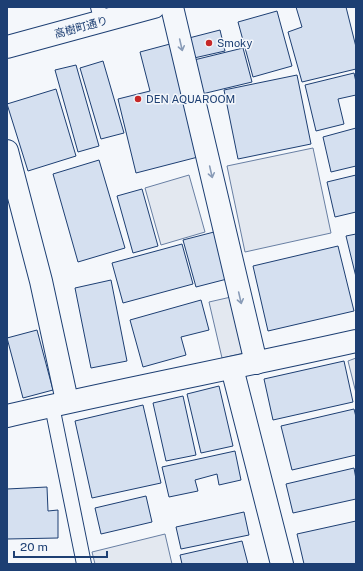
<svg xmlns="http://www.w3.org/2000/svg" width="363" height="571" font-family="'Public Sans','Noto Sans JP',sans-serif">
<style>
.parking{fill:#e3e8f0;stroke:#687fa3}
.building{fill:#d5e0f0;stroke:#1d3f73}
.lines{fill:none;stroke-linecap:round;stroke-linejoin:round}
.lane-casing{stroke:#1d3f73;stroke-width:16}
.street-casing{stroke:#1d3f73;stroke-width:24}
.secondary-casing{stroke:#1d3f73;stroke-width:24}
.lane{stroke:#f4f7fb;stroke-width:14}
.street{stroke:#f4f7fb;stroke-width:22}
.secondary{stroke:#f4f7fb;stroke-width:22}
.oneway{stroke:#889bb7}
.poi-dot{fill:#c62828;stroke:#f4f7fb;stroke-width:1.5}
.labels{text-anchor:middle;stroke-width:3;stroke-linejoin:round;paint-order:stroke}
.street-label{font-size:11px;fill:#1d3f73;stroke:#f4f7fb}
.poi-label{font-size:11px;fill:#1d3f73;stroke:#f4f7fb;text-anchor:start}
</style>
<rect width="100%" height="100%" fill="#f4f7fb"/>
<g class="parking">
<path d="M 313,148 L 331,233 L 245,252 L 227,166 Z"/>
<path d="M 189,175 L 205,232 L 161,245 L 145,188 Z"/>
<path d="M 231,297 L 244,353 L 222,358 L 209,302 Z"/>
<path d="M 356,358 L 356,393 L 348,361 Z"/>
<path d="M 165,534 L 172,564 L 95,564 L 92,552 Z"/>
</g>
<g class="building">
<path d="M 296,7 L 346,7 L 356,47 L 356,69 L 302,82 L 288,32 L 302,27 Z"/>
<path d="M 277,11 L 292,66 L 253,77 L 238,22 Z"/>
<path d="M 220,30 L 225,51 L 194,58 L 189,38 Z"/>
<path d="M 170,44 L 198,157 L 136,173 L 118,99 L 150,91 L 140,52 Z"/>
<path d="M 243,48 L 252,82 L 202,94 L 194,60 Z"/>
<path d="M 103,61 L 124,133 L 101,139 L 80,68 Z"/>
<path d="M 76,65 L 99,146 L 78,152 L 55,70 Z"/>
<path d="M 354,73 L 356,82 L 356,95 L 338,99 L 344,124 L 316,131 L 305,85 Z"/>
<path d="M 297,75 L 311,144 L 238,159 L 224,90 Z"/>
<path d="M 56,89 L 76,156 L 28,171 L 7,104 Z"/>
<path d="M 356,128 L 356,166 L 331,172 L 323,137 Z"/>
<path d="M 99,160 L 125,248 L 78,262 L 53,174 Z"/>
<path d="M 356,175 L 356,212 L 335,217 L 327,182 Z"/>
<path d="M 142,189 L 158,246 L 133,253 L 117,196 Z"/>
<path d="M 214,232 L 227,279 L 196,287 L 183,240 Z"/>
<path d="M 356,234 L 356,277 L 346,236 Z"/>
<path d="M 182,244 L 193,284 L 123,303 L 112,263 Z"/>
<path d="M 338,246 L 354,311 L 268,331 L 253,266 Z"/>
<path d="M 111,280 L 127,361 L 91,368 L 75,288 Z"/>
<path d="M 201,300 L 209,330 L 181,337 L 186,355 L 143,367 L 130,320 Z"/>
<path d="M 37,330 L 53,390 L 23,398 L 7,338 Z"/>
<path d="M 344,361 L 353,402 L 273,420 L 264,379 Z"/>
<path d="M 219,386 L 233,446 L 201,453 L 187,394 Z"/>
<path d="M 183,396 L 196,455 L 166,461 L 153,403 Z"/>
<path d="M 143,405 L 161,483 L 92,498 L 75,421 Z"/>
<path d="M 354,409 L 356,417 L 356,455 L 292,470 L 281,426 Z"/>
<path d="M 235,451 L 241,480 L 219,485 L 217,474 L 195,480 L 198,491 L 169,497 L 162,467 Z"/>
<path d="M 354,468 L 356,479 L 356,499 L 293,513 L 286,484 Z"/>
<path d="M 47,487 L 48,511 L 58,510 L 58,538 L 7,539 L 7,489 Z"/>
<path d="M 146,496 L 152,522 L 101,534 L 95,508 Z"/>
<path d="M 244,512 L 249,535 L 181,549 L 176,527 Z"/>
<path d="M 356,521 L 356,564 L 304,564 L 297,534 Z"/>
<path d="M 242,541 L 248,564 L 182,564 L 180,555 Z"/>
</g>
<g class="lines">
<g class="lane-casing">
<g id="lane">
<path d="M 98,7 L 102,22"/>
<path d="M 52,406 L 84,564"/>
</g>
</g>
<g class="street-casing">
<g id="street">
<path d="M 172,7 L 256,363"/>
<path d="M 7,151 L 41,281 L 67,401"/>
<path d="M 232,368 L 282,564"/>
<path d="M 7,416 C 123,389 240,367 356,341"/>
</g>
</g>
<g class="secondary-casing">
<path id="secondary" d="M 7,47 L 154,7"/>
</g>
<use href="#lane" class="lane"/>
<use href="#street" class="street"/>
<use href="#secondary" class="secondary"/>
</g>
<defs><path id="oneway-shaft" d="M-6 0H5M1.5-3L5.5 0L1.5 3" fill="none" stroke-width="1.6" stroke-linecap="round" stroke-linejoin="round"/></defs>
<g class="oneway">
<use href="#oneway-shaft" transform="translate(181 45) rotate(77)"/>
<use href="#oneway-shaft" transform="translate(211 172) rotate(77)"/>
<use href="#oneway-shaft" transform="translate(240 298) rotate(77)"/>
</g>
<g class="poi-dot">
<circle cx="209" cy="43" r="4"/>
<circle cx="138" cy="99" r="4"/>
</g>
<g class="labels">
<g class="street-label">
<text transform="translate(81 27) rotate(-15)" y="4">高樹町通り</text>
</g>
<g class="poi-label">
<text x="217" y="47">Smoky</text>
<text x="146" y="103">DEN AQUAROOM</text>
</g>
</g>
<rect width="363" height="571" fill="none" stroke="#1d3f73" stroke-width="16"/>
<path d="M14 551v6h93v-6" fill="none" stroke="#1d3f73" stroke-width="2"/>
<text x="20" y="551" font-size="12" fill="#1d3f73" stroke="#f4f7fb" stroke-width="3" paint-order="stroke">20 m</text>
</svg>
